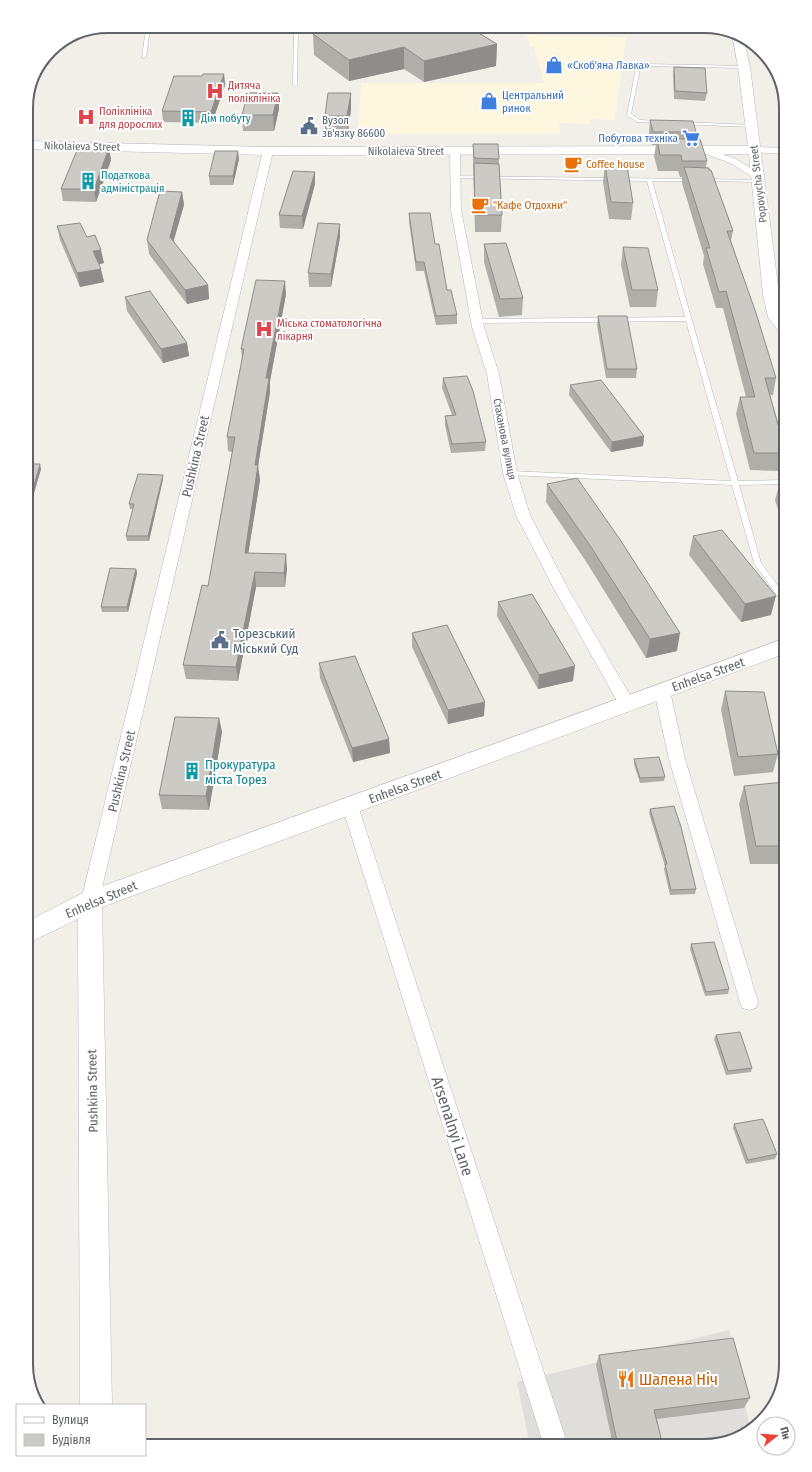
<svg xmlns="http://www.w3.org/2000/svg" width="812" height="1472" font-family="'Fira Sans Condensed',sans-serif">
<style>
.commercial{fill:#fef7e0}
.industrial{fill:#e0deda}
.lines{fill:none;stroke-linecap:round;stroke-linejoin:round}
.lane-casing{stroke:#b5b8bc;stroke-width:1}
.street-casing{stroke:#b5b8bc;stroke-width:1}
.secondary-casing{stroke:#b6babf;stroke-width:1}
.lane{fill:#fff;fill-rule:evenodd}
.street{fill:#fff;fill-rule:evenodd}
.secondary{fill:#fff;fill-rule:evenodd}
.wall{fill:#afaea9}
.shaded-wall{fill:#8f8d8a}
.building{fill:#cccac5;stroke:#8f8d8a}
.labels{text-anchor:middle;stroke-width:4;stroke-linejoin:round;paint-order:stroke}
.far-shop-label{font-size:11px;fill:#366cbe;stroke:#fff;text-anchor:start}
.far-health-label{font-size:11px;fill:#be3a42;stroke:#fff;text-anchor:start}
.far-culture-label{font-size:11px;fill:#0d838f;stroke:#fff;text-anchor:start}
.far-service-label{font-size:11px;fill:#4e5e75;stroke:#fff;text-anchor:start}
.far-street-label{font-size:11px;fill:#5f6368;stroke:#fff}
.far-food-label{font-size:11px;fill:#c56008;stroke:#fff;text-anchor:start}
.street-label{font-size:13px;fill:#5f6368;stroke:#fff}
.service-label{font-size:13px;fill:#4e5e75;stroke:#fff;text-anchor:start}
.culture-label{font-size:13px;fill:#0d838f;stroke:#fff;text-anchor:start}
.near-street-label{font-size:16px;fill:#5f6368;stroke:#fff}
.near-food-label{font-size:16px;fill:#c56008;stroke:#fff;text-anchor:start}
.rim{fill:none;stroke:#5f6368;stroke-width:2}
</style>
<rect width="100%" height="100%" fill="#f1efe8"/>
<path class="commercial" d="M 526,35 L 626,37 L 615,120 L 590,119 L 591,124 L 559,123 L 560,134 L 358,134 L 361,83 L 544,83 L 534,47 L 530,46 Z"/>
<path class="industrial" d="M 729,1330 L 750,1428 L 736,1440 L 704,1446 L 530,1446 L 517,1382 Z"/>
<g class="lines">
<g class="lane-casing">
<g id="lane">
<path d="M 296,27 L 298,28 L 297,85 L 295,86 L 293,85 L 294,28 Z"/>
<path d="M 148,28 L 150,29 L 146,57 L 144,58 L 142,57 L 146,29 Z"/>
<path d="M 645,64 L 744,66 L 746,67 L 744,68 L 646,66 L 640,69 L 631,114 L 640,120 L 662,121 L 662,123 L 660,123 L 637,122 L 627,115 L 636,68 Z"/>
<path d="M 683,122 L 752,125 L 754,126 L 752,127 L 681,124 L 681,122 Z"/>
<path d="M 453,176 L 693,179 L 693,180 L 691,181 L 652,181 L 738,481 L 786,480 L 786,484 L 739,485 L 761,563 L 786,597 L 786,604 L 783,604 L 754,563 L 732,485 L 510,475 L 507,473 L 510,471 L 731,481 L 686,321 L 477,323 L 474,321 L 477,319 L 685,317 L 647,181 L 455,178 L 453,177 Z"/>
<path d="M 703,179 L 758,180 L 760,181 L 758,182 L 705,181 L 703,180 Z"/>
<path d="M 26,500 L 29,501 L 29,503 L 26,504 Z"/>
</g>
</g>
<g class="street-casing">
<g id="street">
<path d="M 754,147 L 786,148 L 786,154 L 751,152 L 749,150 L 751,148 Z"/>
<path d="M 268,148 L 273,151 L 99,901 L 96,906 L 90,908 L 84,906 L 81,901 L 263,151 Z"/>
<path d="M 706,148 L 736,159 L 763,176 L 758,179 L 754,178 L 730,163 L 703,153 L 701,151 L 703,149 Z"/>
<path d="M 455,149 L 460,152 L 461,210 L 484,327 L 499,374 L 517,473 L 530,515 L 566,585 L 635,704 L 633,708 L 627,710 L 621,708 L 552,585 L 516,515 L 503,473 L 487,374 L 472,327 L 451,210 L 450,152 Z"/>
<path d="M 662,686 L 667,687 L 670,691 L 685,759 L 758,1002 L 756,1008 L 749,1010 L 742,1008 L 740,1002 L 669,759 L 654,691 L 657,687 Z"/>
<path d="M 350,800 L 356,801 L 358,806 L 568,1446 L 544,1446 L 342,806 L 344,801 Z"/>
</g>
</g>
<g class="secondary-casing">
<g id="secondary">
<path d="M 108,26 L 710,26 L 723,31 L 719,32 L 94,32 L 89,30 Z"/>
<path d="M 732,34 L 743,38 L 750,67 L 779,294 L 784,316 L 786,319 L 786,335 L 780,333 L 768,317 L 763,294 L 749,154 L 268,155 L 26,149 L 26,141 L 268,147 L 748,146 L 738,67 Z"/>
<path d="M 786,638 L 786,653 L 102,907 L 112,1405 L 80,1405 L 78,919 L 26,944 L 26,922 L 81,894 Z"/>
</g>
</g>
<use href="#lane" class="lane"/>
<use href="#street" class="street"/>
<use href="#secondary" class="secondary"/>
</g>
<g class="wall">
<path d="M 402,30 L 497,44 L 496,66 L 424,82 L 404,69 L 349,81 L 314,55 L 313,34 Z"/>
<path d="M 674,67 L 707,93 L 705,101 L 674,99 L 673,75 Z"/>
<path d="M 224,74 L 225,85 L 212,123 L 163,122 L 162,111 Z"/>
<path d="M 278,93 L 279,109 L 274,131 L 243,131 L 242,115 Z"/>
<path d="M 351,93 L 351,109 L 348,132 L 325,132 L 325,116 Z"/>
<path d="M 650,120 L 696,132 L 695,139 L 707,161 L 706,167 L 733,231 L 731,241 L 776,378 L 773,395 L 770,395 L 786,452 L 786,456 L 782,471 L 750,470 L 736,414 L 740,397 L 746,397 L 723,308 L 716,308 L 703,264 L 704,256 L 682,183 L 682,177 L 680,177 L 678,171 L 658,171 L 654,156 L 656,145 L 652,145 L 649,133 Z"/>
<path d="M 473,144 L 499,159 L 499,164 L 502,215 L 501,232 L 475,232 L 473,161 Z"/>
<path d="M 109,148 L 111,160 L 96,202 L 63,201 L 61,189 Z"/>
<path d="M 239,159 L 233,185 L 210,185 L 209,176 Z"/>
<path d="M 605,165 L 633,203 L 631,220 L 609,219 L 603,182 Z"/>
<path d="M 315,172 L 315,184 L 303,229 L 280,228 L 279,215 Z"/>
<path d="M 182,192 L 184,205 L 173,242 L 208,285 L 209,299 L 187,304 L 149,254 L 147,240 Z"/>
<path d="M 409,213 L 435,244 L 447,290 L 457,315 L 457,324 L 436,325 L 424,271 L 416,271 L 409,222 Z"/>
<path d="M 340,224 L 340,237 L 331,287 L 309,287 L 308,273 Z"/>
<path d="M 57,226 L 104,263 L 99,264 L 104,282 L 80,287 L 60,240 Z"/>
<path d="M 484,244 L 523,298 L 522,315 L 499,317 L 484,262 Z"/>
<path d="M 623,247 L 658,290 L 656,307 L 630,307 L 621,265 Z"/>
<path d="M 286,294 L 270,381 L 270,392 L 258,466 L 260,480 L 248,553 L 287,568 L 285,587 L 256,587 L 238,681 L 186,679 L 183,665 L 208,586 L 232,452 L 228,451 L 227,437 L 242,359 L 241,349 Z"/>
<path d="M 125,297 L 187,343 L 189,356 L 163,363 L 127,311 Z"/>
<path d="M 598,316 L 637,369 L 636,378 L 606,378 L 597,325 Z"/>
<path d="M 443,378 L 486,442 L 485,451 L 451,453 L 445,425 L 445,416 L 452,415 L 442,388 Z"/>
<path d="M 570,385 L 644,436 L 643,446 L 611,452 L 569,395 Z"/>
<path d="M 26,464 L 41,469 L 34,493 L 26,493 Z"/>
<path d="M 163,479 L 149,541 L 127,541 L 126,536 L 133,509 L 130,509 L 129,504 Z"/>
<path d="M 780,482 L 786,482 L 786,535 L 775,500 Z"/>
<path d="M 547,484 L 677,651 L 646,658 L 587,563 L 546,502 Z"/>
<path d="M 693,536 L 771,615 L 741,622 L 689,555 Z"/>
<path d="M 136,569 L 137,573 L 128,612 L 102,612 L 101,607 Z"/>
<path d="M 498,602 L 573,681 L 538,689 L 497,616 Z"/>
<path d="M 412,633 L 484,716 L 448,724 L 412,647 Z"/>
<path d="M 319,663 L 389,739 L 390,753 L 353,762 L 320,678 Z"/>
<path d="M 725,691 L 778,754 L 773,772 L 734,776 L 721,710 Z"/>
<path d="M 219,718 L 222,732 L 209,810 L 162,809 L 159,795 Z"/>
<path d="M 634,759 L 665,777 L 664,781 L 640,783 L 634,764 Z"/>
<path d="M 744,786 L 786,788 L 786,864 L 750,864 L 739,804 Z"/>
<path d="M 650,809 L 696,889 L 695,894 L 670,895 L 664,869 L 665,866 L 649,813 Z"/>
<path d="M 691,944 L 729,989 L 728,994 L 705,996 L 690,949 Z"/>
<path d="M 716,1035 L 752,1068 L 751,1072 L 726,1075 L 714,1039 Z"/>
<path d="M 734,1124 L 777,1154 L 775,1159 L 746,1164 L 733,1128 Z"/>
<path d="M 599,1355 L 750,1398 L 744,1408 L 657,1419 L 663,1446 L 613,1446 L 596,1365 Z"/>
</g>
<g class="shaded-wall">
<path d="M 497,44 L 496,66 L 424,82 L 424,61 Z"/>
<path d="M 404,47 L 404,69 L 349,81 L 349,60 Z"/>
<path d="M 224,74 L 225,85 L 212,123 L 211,112 Z"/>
<path d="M 278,93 L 279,109 L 274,131 L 273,115 Z"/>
<path d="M 351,93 L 351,109 L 348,132 L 347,116 Z"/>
<path d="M 109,148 L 111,160 L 96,202 L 94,189 Z"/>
<path d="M 238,151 L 239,159 L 233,185 L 233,176 Z"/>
<path d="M 315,172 L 315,184 L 303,229 L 302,216 Z"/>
<path d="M 182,192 L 184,205 L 171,250 L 170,237 Z"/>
<path d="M 340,224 L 340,237 L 331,287 L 331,274 Z"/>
<path d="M 101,250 L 104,263 L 96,265 L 93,251 Z"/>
<path d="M 101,269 L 104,282 L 80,287 L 77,273 Z"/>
<path d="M 285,281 L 286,294 L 270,381 L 270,392 L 258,466 L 260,480 L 246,568 L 245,553 L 255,465 L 266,378 Z"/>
<path d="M 208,285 L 209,299 L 187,304 L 185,290 Z"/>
<path d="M 187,343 L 189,356 L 163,363 L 161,349 Z"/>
<path d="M 33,373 L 34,378 L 26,399 L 26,391 Z"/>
<path d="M 644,436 L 643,446 L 611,452 L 612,442 Z"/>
<path d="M 40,464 L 41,469 L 34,493 L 33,489 Z"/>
<path d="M 163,475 L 163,479 L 149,541 L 148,536 Z"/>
<path d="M 286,554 L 287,568 L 285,587 L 284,573 Z"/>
<path d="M 136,569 L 137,573 L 128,612 L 127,607 Z"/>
<path d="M 255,572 L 256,587 L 238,681 L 236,667 Z"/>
<path d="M 776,596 L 771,615 L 741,622 L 745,604 Z"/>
<path d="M 680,633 L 677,651 L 646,658 L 650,639 Z"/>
<path d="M 575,666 L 573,681 L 538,689 L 539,675 Z"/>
<path d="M 485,702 L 484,716 L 448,724 L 448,710 Z"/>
<path d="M 219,718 L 222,732 L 209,810 L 206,796 Z"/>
<path d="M 389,739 L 390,753 L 353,762 L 352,748 Z"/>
</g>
<g class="building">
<path d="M 350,26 L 397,26 L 402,30 L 418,26 L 467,26 L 497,44 L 424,61 L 404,47 L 349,60 L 313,34 Z"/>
<path d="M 674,67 L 705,68 L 707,93 L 675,91 Z"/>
<path d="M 203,74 L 224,74 L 211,112 L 162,111 L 174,76 L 202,76 Z"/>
<path d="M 248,93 L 278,93 L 273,115 L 242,115 Z"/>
<path d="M 328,93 L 351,93 L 347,116 L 325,116 Z"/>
<path d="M 650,120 L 693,121 L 696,132 L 653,132 Z"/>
<path d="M 657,139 L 700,139 L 707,161 L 682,161 L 681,155 L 660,155 Z"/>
<path d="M 473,144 L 498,144 L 499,159 L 474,158 Z"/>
<path d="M 78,148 L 109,148 L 94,189 L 61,189 Z"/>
<path d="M 215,151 L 238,151 L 233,176 L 209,176 Z"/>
<path d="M 474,163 L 499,164 L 502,215 L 475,215 Z"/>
<path d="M 605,165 L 627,166 L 633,203 L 611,202 Z"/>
<path d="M 684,167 L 709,168 L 709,170 L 711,170 L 733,231 L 727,231 L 756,313 L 776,378 L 765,378 L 786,453 L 754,453 L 740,397 L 755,397 L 726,291 L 719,292 L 706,248 L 710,248 Z"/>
<path d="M 293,171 L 315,172 L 302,216 L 279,215 Z"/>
<path d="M 160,191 L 182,192 L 170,237 L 208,285 L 185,290 L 147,240 Z"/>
<path d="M 409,213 L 430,213 L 435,244 L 439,244 L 447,290 L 451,290 L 457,315 L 436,316 L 424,262 L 416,262 Z"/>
<path d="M 80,223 L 87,237 L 95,235 L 101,250 L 93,251 L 101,269 L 77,273 L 57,226 Z"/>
<path d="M 318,223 L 340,224 L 331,274 L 308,273 Z"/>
<path d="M 506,243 L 523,298 L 500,299 L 484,244 Z"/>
<path d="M 623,247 L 648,248 L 658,290 L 632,290 Z"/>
<path d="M 256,280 L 285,281 L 266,378 L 269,378 L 255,465 L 258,465 L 245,553 L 286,554 L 284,573 L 255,572 L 236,667 L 183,665 L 202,585 L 208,586 L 235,437 L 227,437 L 244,349 L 241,349 Z"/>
<path d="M 150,291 L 187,343 L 161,349 L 125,297 Z"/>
<path d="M 598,316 L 627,316 L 637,369 L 607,369 Z"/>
<path d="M 26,373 L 33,373 L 26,391 Z"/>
<path d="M 467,376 L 473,391 L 486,442 L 452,444 L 445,416 L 456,415 L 443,378 Z"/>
<path d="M 601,380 L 644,436 L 612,442 L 570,385 Z"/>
<path d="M 26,464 L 40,464 L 33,489 L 26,489 Z"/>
<path d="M 138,474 L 163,475 L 148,536 L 126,536 L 134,504 L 129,504 Z"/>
<path d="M 577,478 L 619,538 L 680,633 L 650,639 L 589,544 L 547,484 Z"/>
<path d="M 780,482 L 786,482 L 786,502 Z"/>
<path d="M 722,530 L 776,596 L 745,604 L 693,536 Z"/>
<path d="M 110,568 L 136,569 L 127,607 L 101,607 Z"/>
<path d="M 532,594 L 575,666 L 539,675 L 498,602 Z"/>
<path d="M 447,625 L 485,702 L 448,710 L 412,633 Z"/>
<path d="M 355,656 L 389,739 L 352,748 L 319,663 Z"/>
<path d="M 725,691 L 764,692 L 778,754 L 738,757 Z"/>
<path d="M 175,717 L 219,718 L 206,796 L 159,795 Z"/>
<path d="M 659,757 L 665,777 L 640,778 L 634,759 Z"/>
<path d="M 785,782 L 786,788 L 786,846 L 756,846 L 744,786 Z"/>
<path d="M 674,806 L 681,827 L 696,889 L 671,890 L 665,864 L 667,864 L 650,809 Z"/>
<path d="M 714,942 L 729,989 L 706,992 L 691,944 Z"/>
<path d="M 740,1032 L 752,1068 L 728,1071 L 716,1035 Z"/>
<path d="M 763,1119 L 777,1154 L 748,1160 L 734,1124 Z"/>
<path d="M 733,1338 L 750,1398 L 654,1410 L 663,1446 L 618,1446 L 599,1355 Z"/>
</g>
<defs>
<g id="shop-bare" transform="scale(1.38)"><path d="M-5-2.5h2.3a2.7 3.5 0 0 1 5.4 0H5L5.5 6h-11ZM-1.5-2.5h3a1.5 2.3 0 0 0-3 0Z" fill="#3f7fe0" stroke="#fff" stroke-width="2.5" paint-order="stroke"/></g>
<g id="hospital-bare" transform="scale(1.38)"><path d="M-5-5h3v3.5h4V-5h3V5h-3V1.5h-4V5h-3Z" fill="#e0444e" stroke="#fff" stroke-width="2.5" paint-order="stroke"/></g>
<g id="building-bare" transform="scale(1.38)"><path d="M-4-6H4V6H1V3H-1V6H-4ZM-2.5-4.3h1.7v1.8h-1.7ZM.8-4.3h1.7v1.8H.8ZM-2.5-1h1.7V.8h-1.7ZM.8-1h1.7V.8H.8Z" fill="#0f9aa8" stroke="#fff" stroke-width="2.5" paint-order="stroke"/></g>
<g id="civic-bare" transform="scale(1.38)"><path d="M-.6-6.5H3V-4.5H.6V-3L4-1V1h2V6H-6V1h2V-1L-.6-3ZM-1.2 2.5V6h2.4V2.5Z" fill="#5c6f8a" stroke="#fff" stroke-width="2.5" paint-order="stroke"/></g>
<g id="supermarket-bare" transform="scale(1.38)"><path d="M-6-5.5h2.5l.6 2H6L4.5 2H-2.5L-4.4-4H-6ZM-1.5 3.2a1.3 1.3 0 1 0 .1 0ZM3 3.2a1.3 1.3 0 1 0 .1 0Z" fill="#3f7fe0" stroke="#fff" stroke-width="2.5" paint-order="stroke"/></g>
<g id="cafe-bare" transform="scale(1.38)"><path d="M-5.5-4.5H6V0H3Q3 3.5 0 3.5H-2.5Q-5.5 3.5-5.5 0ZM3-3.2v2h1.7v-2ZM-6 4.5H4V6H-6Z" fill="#e8710a" stroke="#fff" stroke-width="2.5" paint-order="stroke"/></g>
<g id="restaurant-bare" transform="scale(1.38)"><path d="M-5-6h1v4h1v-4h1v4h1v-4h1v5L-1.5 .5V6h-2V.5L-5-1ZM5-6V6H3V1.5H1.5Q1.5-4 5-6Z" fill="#e8710a" stroke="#fff" stroke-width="2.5" paint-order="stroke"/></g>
</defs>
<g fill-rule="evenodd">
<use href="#shop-bare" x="554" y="65"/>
<use href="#hospital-bare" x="215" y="91"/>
<use href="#shop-bare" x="489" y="101"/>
<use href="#hospital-bare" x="86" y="117"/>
<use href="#building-bare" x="188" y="118"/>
<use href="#civic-bare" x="309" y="126"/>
<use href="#supermarket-bare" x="691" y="138"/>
<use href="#cafe-bare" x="573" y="164"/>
<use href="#building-bare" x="88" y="181"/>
<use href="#cafe-bare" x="480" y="205"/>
<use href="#hospital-bare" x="264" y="329"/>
<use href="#civic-bare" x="220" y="640"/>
<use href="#building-bare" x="192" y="771"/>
<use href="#restaurant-bare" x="626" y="1379"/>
</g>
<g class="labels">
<g class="far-shop-label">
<text x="567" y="69">«Скоб'яна Лавка»</text>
<text x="502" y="99">Центральний<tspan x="502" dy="13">ринок</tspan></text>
<text x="678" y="142" text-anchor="end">Побутова техніка</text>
</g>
<g class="far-health-label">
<text x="228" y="89">Дитяча<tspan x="228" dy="13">поліклініка</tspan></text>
<text x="99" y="115">Поліклініка<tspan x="99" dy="13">для дорослих</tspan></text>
<text x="277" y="327">Міська стоматологічна<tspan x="277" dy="13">лікарня</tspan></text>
</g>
<g class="far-culture-label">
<text x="201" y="122">Дім побуту</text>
<text x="101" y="179">Податкова<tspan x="101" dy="13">адміністрація</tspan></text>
</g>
<g class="far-service-label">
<text x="322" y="124">Вузол<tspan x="322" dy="13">зв'язку 86600</tspan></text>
</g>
<g class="far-street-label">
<text transform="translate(82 146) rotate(1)" y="4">Nikolaieva Street</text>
<text x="406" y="155">Nikolaieva Street</text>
<text transform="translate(758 184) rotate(-97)" y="4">Popovycha Street</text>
<text transform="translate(505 439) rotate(79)" y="4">Стаханова вулиця</text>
</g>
<g class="far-food-label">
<text x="586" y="168">Coffee house</text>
<text x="493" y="209">"Кафе Отдохни"</text>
</g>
<g class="street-label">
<text transform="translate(195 456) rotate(-77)" y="5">Pushkina Street</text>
<text transform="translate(708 674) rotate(-20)" y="5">Enhelsa Street</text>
<text transform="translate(121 771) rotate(-77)" y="5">Pushkina Street</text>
<text transform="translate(405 786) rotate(-20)" y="5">Enhelsa Street</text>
<text transform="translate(101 899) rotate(-23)" y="5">Enhelsa Street</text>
<text transform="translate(92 1091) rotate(-91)" y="5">Pushkina Street</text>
</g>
<g class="service-label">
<text x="233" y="638">Торезський<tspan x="233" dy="15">Міський Суд</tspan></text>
</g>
<g class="culture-label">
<text x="205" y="769">Прокуратура<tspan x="205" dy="15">міста Торез</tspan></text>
</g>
<g class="near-street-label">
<text transform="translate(453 1126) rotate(72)" y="6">Arsenalnyi Lane</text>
</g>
<g class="near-food-label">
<text x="639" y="1385">Шалена Нiч</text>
</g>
</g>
<path d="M0 0H812V1472H0ZM108 33H704A75 75 0 0 1 779 108V1364A75 75 0 0 1 704 1439H108A75 75 0 0 1 33 1364V108A75 75 0 0 1 108 33Z" fill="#fff" fill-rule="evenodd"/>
<path class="rim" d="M108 33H704A75 75 0 0 1 779 108V1364A75 75 0 0 1 704 1439H108A75 75 0 0 1 33 1364V108A75 75 0 0 1 108 33Z"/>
<rect x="16" y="1404" width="130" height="52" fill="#ffffff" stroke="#bfc1c3"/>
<rect x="24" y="1417" width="20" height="6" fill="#ffffff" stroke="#bfc1c3"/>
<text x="52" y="1424" font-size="12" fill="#5f6368">Вулиця</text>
<rect x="24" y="1434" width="20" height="12" fill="#cccac5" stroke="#bfc1c3"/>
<text x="52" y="1444" font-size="12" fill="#5f6368">Будівля</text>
<g transform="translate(776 1436) rotate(73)"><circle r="19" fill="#ffffff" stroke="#bfc1c3"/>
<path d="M0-3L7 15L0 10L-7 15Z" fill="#ea4335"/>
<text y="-6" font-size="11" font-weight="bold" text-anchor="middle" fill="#5f6368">Пн</text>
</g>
</svg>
